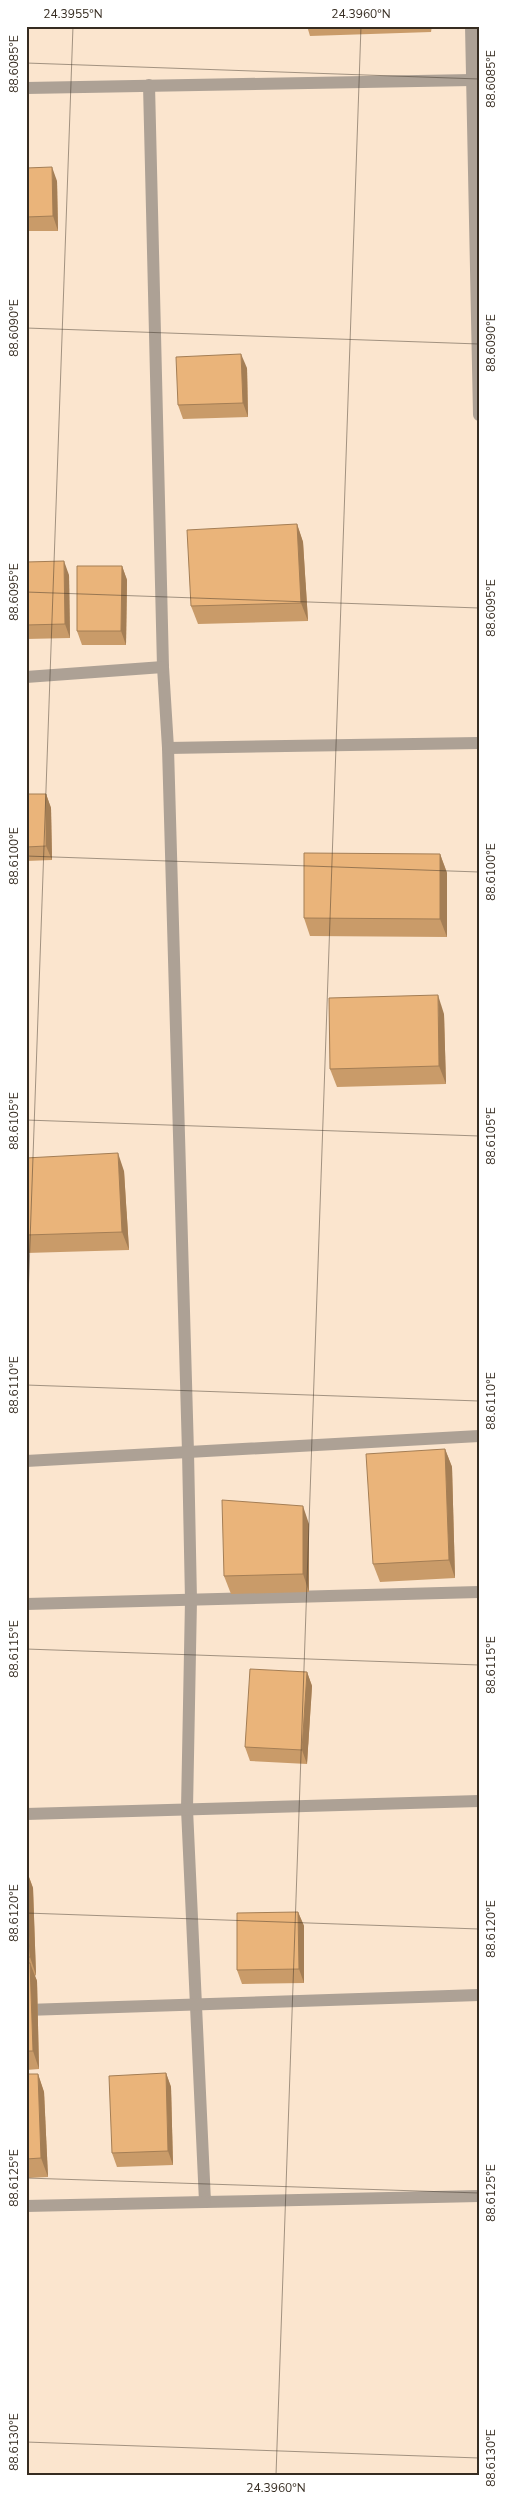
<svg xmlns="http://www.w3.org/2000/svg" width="505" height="2501" font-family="'Nunito Sans',sans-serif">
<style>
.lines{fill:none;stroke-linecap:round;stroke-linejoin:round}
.minor{stroke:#ada195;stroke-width:12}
.wall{fill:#c99b69}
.shaded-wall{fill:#a47e55}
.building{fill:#eab47a;stroke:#a47e55}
.ticks{fill:none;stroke:#362c21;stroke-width:1;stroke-opacity:0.45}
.neatline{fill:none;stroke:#362c21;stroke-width:2}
.ticks-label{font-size:12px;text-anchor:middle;fill:#362c21}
</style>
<rect width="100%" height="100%" fill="#fbe5ce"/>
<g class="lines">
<g class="minor">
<path d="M 471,26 L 479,415"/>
<path d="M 149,85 L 163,667 L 168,748 L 188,1452 L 191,1600 L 187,1809 L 205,2202 L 479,2196"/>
<path d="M 26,88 L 472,80"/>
<path d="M 26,677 L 163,667"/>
<path d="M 168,748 L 479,743"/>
<path d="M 26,1461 L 479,1436"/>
<path d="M 26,1604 L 479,1592"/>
<path d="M 26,1814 L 479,1801"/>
<path d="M 26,2010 L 479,1995"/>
<path d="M 26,2206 L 205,2202"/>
</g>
</g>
<g class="wall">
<path d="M 307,26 L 432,26 L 431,32 L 310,36 Z"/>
<path d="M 26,168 L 57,181 L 58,231 L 26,231 Z"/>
<path d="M 247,368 L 248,417 L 183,419 L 178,405 Z"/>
<path d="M 297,524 L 303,542 L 308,621 L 198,624 L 191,606 Z"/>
<path d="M 26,562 L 69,575 L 70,638 L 26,639 Z"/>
<path d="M 122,566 L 127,580 L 126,645 L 82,645 L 77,631 Z"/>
<path d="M 26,794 L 46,794 L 51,808 L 52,860 L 26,861 Z"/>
<path d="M 440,854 L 447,873 L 447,937 L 310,936 L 304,918 Z"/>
<path d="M 444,1014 L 446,1084 L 337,1087 L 330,1069 Z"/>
<path d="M 26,1158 L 124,1171 L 129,1250 L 26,1253 Z"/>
<path d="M 445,1449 L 452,1467 L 455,1578 L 380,1582 L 373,1564 Z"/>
<path d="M 309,1524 L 309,1592 L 231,1594 L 224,1576 Z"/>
<path d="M 307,1672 L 312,1686 L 307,1764 L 250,1761 L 245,1747 Z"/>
<path d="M 26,1869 L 33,1888 L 36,1975 L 35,1976 L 37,1981 L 39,2069 L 26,2070 Z"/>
<path d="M 298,1912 L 304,1926 L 304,1983 L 242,1984 L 237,1970 Z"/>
<path d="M 166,2073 L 171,2087 L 173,2165 L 117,2167 L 112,2153 Z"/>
<path d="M 26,2074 L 38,2074 L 44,2092 L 48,2177 L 26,2178 Z"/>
</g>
<g class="shaded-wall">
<path d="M 52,167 L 57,181 L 58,231 L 53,216 Z"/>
<path d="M 241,354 L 247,368 L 248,417 L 243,403 Z"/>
<path d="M 297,524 L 303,542 L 308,621 L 301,603 Z"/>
<path d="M 64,561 L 69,575 L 70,638 L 65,624 Z"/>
<path d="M 122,566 L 127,580 L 126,645 L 121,631 Z"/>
<path d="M 46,794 L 51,808 L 52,860 L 46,846 Z"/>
<path d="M 440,854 L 447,873 L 447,937 L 440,919 Z"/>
<path d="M 438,995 L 444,1014 L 446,1084 L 439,1066 Z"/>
<path d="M 118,1153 L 124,1171 L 129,1250 L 122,1232 Z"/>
<path d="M 445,1449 L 452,1467 L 455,1578 L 449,1560 Z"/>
<path d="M 303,1506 L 309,1524 L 309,1592 L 303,1574 Z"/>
<path d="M 307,1672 L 312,1686 L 307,1764 L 302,1750 Z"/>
<path d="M 26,1869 L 33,1888 L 36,1975 L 30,1957 Z"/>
<path d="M 298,1912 L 304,1926 L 304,1983 L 299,1969 Z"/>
<path d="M 30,1963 L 37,1981 L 39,2069 L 33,2051 Z"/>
<path d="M 166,2073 L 171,2087 L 173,2165 L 168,2151 Z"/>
<path d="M 38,2074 L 44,2092 L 48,2177 L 41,2158 Z"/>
</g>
<g class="building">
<path d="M 52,167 L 53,216 L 26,217 L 26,168 Z"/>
<path d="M 241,354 L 243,403 L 178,405 L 176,357 Z"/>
<path d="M 297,524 L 301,603 L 191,606 L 187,530 Z"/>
<path d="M 64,561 L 65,624 L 26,625 L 26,562 Z"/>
<path d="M 77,566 L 122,566 L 121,631 L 77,631 Z"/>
<path d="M 26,794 L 46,794 L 46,846 L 26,847 Z"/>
<path d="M 304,853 L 440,854 L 440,919 L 304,918 Z"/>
<path d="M 438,995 L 439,1066 L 330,1069 L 329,998 Z"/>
<path d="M 118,1153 L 122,1232 L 26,1235 L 26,1158 Z"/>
<path d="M 445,1449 L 449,1560 L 373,1564 L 366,1454 Z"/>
<path d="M 222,1500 L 303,1506 L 303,1574 L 224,1576 Z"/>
<path d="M 250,1669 L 307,1672 L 302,1750 L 245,1747 Z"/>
<path d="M 26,1869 L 30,1957 L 26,1957 Z"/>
<path d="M 298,1912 L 299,1969 L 237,1970 L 237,1913 Z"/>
<path d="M 26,1963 L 30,1963 L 33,2051 L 26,2051 Z"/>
<path d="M 166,2073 L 168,2151 L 112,2153 L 109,2076 Z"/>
<path d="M 26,2074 L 38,2074 L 41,2158 L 26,2159 Z"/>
</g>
<path class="ticks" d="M 26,63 L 479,79M 26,328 L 479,344M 26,592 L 479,608M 26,856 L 479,872M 26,1120 L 479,1136M 26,1355 L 73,26M 26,1385 L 479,1401M 26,1649 L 479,1665M 26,1913 L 479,1929M 26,2178 L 479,2193M 26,2442 L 479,2458M 276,2475 L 361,26"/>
<rect width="505" height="2501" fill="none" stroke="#ffffff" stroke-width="55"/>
<rect x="28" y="28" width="450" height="2446" class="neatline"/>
<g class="ticks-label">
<text x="73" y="18">24.3955°N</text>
<text x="361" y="18">24.3960°N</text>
<text transform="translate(14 64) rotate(-90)" y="4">88.6085°E</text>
<text transform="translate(491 79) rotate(-90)" y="4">88.6085°E</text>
<text transform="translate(14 328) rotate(-90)" y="4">88.6090°E</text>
<text transform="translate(491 343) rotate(-90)" y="4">88.6090°E</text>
<text transform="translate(14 592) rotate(-90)" y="4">88.6095°E</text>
<text transform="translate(491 608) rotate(-90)" y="4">88.6095°E</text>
<text transform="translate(14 856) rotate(-90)" y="4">88.6100°E</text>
<text transform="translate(491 872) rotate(-90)" y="4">88.6100°E</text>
<text transform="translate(14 1121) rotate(-90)" y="4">88.6105°E</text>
<text transform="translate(491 1136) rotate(-90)" y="4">88.6105°E</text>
<text transform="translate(14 1385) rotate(-90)" y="4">88.6110°E</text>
<text transform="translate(491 1401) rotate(-90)" y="4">88.6110°E</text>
<text transform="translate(14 1649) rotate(-90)" y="4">88.6115°E</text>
<text transform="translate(491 1665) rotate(-90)" y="4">88.6115°E</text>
<text transform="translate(14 1913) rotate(-90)" y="4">88.6120°E</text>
<text transform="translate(491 1929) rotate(-90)" y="4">88.6120°E</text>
<text transform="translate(14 2178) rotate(-90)" y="4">88.6125°E</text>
<text transform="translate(491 2193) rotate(-90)" y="4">88.6125°E</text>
<text transform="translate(14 2442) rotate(-90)" y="4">88.6130°E</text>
<text transform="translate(491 2458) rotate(-90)" y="4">88.6130°E</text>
<text x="276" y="2492">24.3960°N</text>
</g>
</svg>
